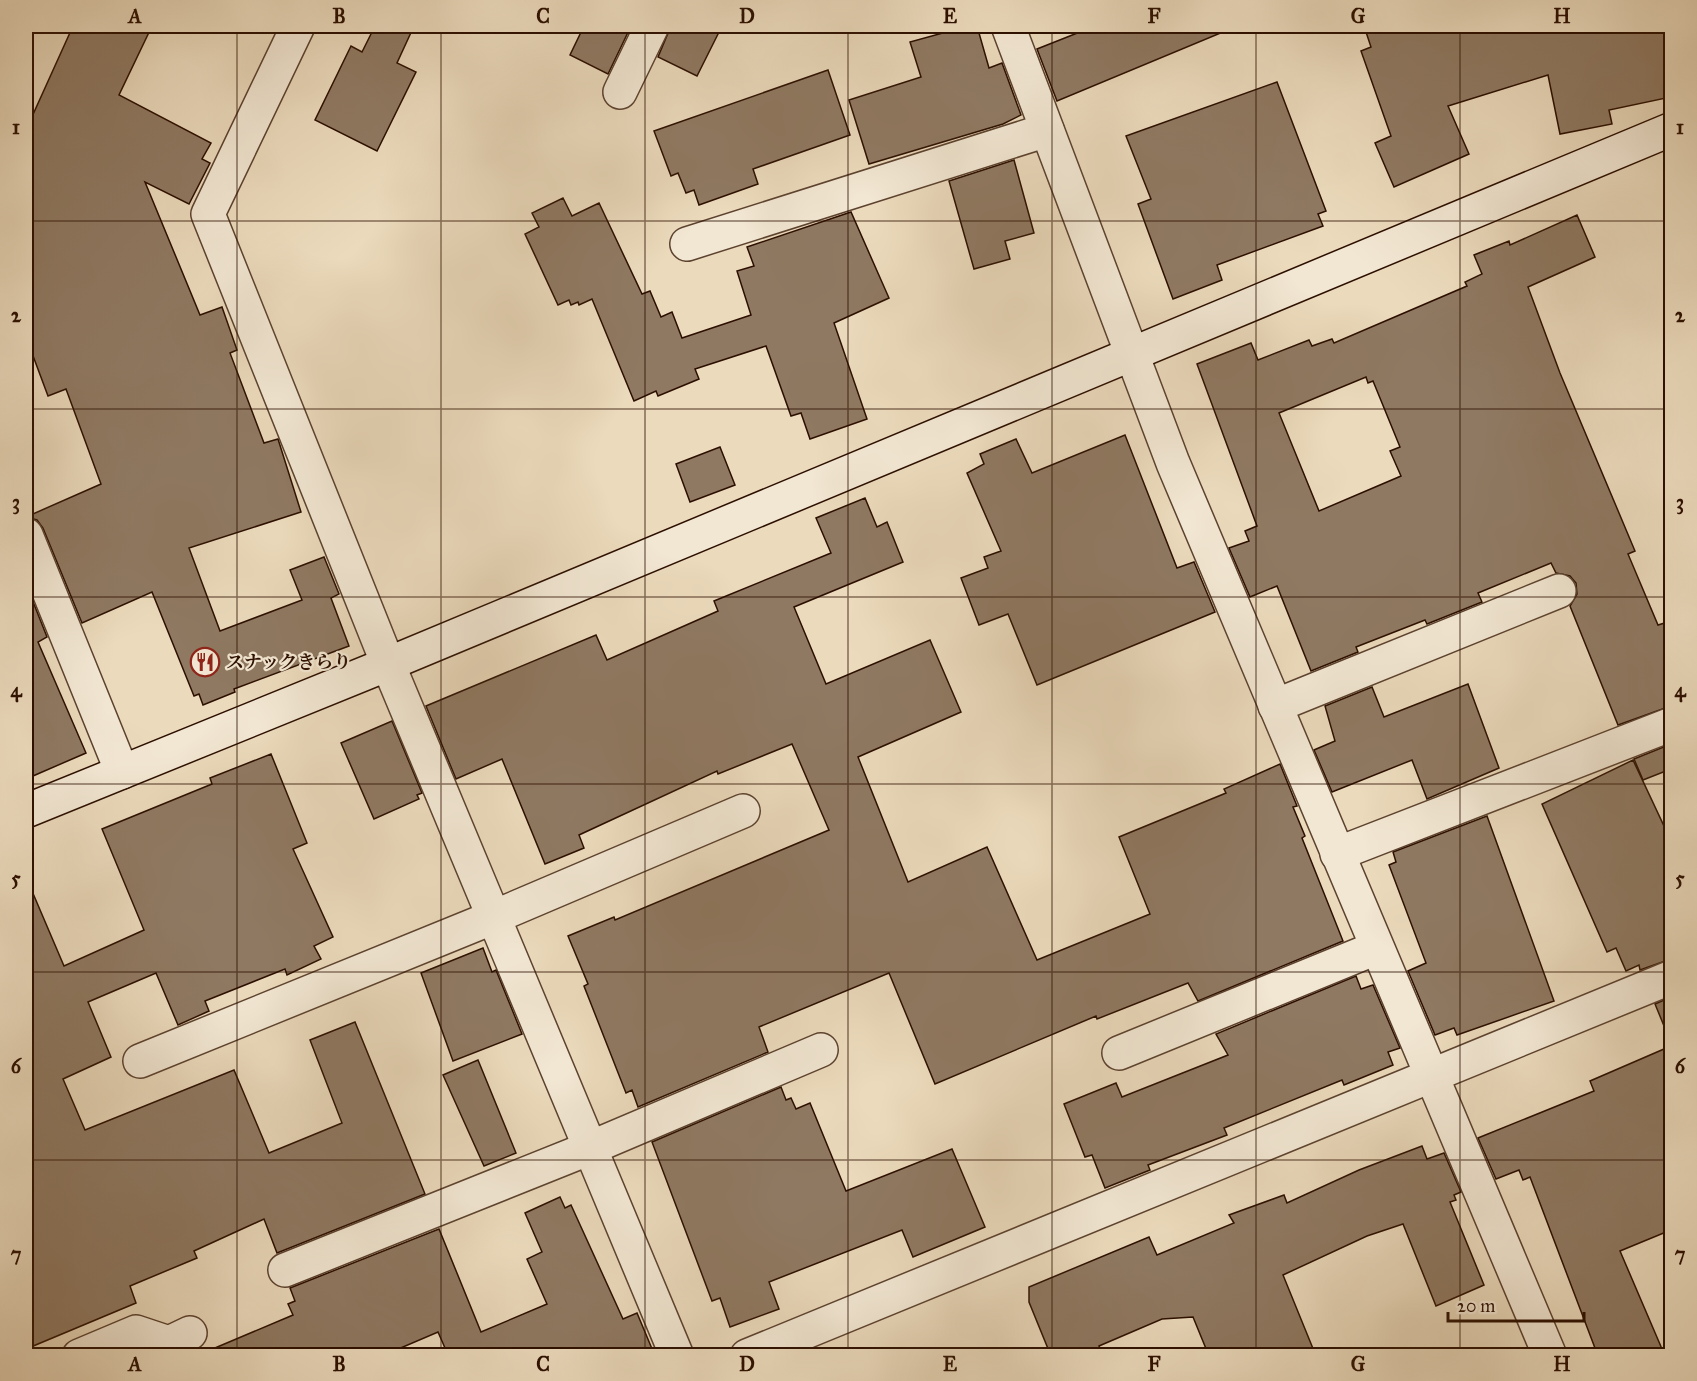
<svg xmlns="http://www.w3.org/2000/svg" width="1697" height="1381" font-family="'IM FELL Great Primer','Noto Serif JP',serif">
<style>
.building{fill:#8f7962;stroke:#2c0f00;stroke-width:1.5;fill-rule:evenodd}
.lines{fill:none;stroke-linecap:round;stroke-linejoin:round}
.street-casing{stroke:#5c422f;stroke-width:36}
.secondary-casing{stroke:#2c0f00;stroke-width:36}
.street{stroke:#f2e7d3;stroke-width:33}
.secondary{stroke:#f2e7d3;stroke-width:33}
.grid{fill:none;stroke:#2c0f00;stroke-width:1.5;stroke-opacity:0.55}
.labels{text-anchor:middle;stroke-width:4.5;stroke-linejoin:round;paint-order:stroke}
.poi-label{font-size:18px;font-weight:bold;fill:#2c0f00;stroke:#f2e7d3;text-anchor:start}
.neatline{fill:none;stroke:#2c0f00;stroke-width:2}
.grid-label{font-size:20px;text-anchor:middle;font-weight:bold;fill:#2c0f00}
</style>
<rect width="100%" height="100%" fill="#ebdabc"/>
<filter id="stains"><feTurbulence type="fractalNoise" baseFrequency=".00333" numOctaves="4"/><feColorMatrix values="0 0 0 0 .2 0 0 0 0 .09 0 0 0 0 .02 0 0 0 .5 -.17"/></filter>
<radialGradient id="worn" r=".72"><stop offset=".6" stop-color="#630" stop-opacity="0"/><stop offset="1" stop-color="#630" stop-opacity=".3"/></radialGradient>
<g class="building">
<path d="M 73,26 L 152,26 L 119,95 L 211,143 L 202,159 L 210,163 L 189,204 L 145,182 L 200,315 L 222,307 L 237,350 L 230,353 L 264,443 L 278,439 L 301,512 L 189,548 L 220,631 L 302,600 L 290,570 L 324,557 L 339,594 L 331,598 L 349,646 L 234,689 L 235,692 L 203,705 L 199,694 L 194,696 L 152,592 L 82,623 L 43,528 L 37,520 L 26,517 L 101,484 L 66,389 L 48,396 L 26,337 L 26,130 Z"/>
<path d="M 375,26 L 414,26 L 397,63 L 416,72 L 377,151 L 315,120 L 351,46 L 362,52 Z"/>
<path d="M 584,26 L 631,26 L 608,74 L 570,55 Z"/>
<path d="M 671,26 L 722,26 L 697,76 L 658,57 Z"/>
<path d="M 968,26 L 977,26 L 989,68 L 1002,63 L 1021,115 L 1003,124 L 869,164 L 849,100 L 921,77 L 910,42 Z"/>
<path d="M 1095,26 L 1235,26 L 1235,27 L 1057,101 L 1037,49 Z"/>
<path d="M 1364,26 L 1671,26 L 1671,97 L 1609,110 L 1612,124 L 1560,134 L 1548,75 L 1448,106 L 1469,154 L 1394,187 L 1375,143 L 1391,136 L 1361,51 L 1371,47 Z"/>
<path d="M 828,70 L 850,135 L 753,169 L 758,184 L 699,205 L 694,190 L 686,193 L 678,173 L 671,176 L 654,131 Z"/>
<path d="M 1277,82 L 1326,211 L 1318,214 L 1323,226 L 1217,265 L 1222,280 L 1173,299 L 1138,204 L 1151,199 L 1126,136 Z"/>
<path d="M 1014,160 L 1034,233 L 1005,241 L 1010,259 L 974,269 L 949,181 Z"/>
<path d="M 563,198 L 572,216 L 599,203 L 642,294 L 650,291 L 661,317 L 672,312 L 682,338 L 751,315 L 737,271 L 754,266 L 747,247 L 851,212 L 889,298 L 834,323 L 867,419 L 810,439 L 801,413 L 791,416 L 766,346 L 695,369 L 699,379 L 658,396 L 656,391 L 634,401 L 592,299 L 579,305 L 578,302 L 571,305 L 569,300 L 558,305 L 525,234 L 539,227 L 532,213 Z"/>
<path d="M 1577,215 L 1595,257 L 1528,287 L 1560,373 L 1635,551 L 1628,554 L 1658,625 L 1671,621 L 1671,706 L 1618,725 L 1570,606 L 1577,594 L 1576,583 L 1570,576 L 1556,573 L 1551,563 L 1478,593 L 1482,602 L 1427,624 L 1425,620 L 1356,647 L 1358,652 L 1311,671 L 1277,586 L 1250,597 L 1229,548 L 1249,541 L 1245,531 L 1257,526 L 1197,364 L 1251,343 L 1258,360 L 1309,340 L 1312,346 L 1332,339 L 1334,343 L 1467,286 L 1465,282 L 1482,274 L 1474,255 L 1509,241 L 1510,245 ZM 1366,377 L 1368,383 L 1373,381 L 1400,447 L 1390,451 L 1401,476 L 1319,511 L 1279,413 Z"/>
<path d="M 1125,435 L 1177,568 L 1194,562 L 1215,612 L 1037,685 L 1008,614 L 979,625 L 961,578 L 988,568 L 984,557 L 1001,551 L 967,473 L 984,464 L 980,454 L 1016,439 L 1032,473 Z"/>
<path d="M 720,447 L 735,485 L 690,502 L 676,464 Z"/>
<path d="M 865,498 L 877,527 L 887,522 L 903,562 L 794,607 L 826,684 L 930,640 L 961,712 L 858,757 L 908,882 L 987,847 L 1037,960 L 1150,914 L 1119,837 L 1226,793 L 1224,789 L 1280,764 L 1297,806 L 1293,807 L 1305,836 L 1302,838 L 1343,941 L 1198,1001 L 1188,983 L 1097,1019 L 1096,1016 L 935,1084 L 889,973 L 759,1027 L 768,1052 L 638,1107 L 632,1090 L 626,1093 L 584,986 L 588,984 L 568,936 L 614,917 L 615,920 L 829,830 L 792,744 L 718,774 L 717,771 L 579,835 L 584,848 L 545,864 L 502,759 L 456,779 L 426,706 L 596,635 L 607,660 L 718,611 L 714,601 L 831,553 L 816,518 Z"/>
<path d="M 26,584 L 47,637 L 38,642 L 86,753 L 26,779 Z"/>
<path d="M 1468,684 L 1499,768 L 1427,799 L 1412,760 L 1332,792 L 1314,750 L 1335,741 L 1325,706 L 1372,687 L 1384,717 Z"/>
<path d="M 392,721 L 422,793 L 417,795 L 419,799 L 374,819 L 341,743 Z"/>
<path d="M 1671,744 L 1671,769 L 1643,780 L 1634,759 Z"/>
<path d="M 271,754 L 307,843 L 293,849 L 333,937 L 314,946 L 321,959 L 287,975 L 285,969 L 205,1001 L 209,1011 L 178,1025 L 156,973 L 88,1002 L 111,1057 L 63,1079 L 85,1130 L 234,1070 L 269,1153 L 342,1123 L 310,1040 L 355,1022 L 425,1194 L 277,1253 L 264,1219 L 194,1251 L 197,1258 L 130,1286 L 136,1303 L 26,1349 L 26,877 L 64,966 L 144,930 L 102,829 L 212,784 L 210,778 Z"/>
<path d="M 1633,760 L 1671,841 L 1671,959 L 1640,970 L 1639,965 L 1626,971 L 1616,948 L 1607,952 L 1542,804 Z"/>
<path d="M 1487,816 L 1554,1001 L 1457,1035 L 1454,1028 L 1435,1035 L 1408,971 L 1426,963 L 1389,865 L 1396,862 L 1393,852 Z"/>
<path d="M 483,948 L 492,972 L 496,970 L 522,1034 L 453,1061 L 421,973 Z"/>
<path d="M 1356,976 L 1361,989 L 1373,985 L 1400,1048 L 1388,1052 L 1393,1065 L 1344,1085 L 1342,1080 L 1224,1128 L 1227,1135 L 1148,1165 L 1150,1170 L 1105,1188 L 1092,1155 L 1085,1157 L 1064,1104 L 1116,1083 L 1122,1097 L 1228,1055 L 1216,1034 Z"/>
<path d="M 1671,997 L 1671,1043 L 1655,1004 Z"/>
<path d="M 1671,1046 L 1671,1230 L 1620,1251 L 1665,1356 L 1598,1356 L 1530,1177 L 1523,1180 L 1519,1170 L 1496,1179 L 1478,1138 L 1594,1091 L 1590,1081 Z"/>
<path d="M 478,1060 L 516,1153 L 484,1166 L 443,1075 Z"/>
<path d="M 781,1087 L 786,1100 L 791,1098 L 796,1109 L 810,1103 L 846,1191 L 952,1149 L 985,1227 L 913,1257 L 902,1230 L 769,1282 L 779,1309 L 730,1327 L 720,1298 L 712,1301 L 652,1142 Z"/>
<path d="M 1422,1146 L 1427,1159 L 1444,1153 L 1461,1192 L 1454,1195 L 1456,1200 L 1450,1202 L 1484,1285 L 1436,1306 L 1403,1224 L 1367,1236 L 1283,1275 L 1316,1356 L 1209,1356 L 1193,1317 L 1162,1319 L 1099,1346 L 1103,1356 L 1051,1356 L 1029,1302 L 1029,1287 L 1149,1237 L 1157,1255 L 1234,1223 L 1229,1215 L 1284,1195 L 1287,1203 L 1359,1170 Z"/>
<path d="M 560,1197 L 565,1208 L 571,1205 L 623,1319 L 637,1313 L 655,1356 L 427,1356 L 445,1348 L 438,1332 L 382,1356 L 196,1356 L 293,1315 L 288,1304 L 295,1301 L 290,1288 L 439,1229 L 481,1332 L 547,1304 L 527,1259 L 542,1252 L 525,1213 Z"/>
</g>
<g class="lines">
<g class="street-casing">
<g id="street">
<path d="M 298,26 L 208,214 L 388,664 L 677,1356"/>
<path d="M 1008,26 L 1173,463 L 1550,1356"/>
<path d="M 620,92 L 652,26"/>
<path d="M 687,244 L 1047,130"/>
<path d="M 26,535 L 122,772"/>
<path d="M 1275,706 L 1559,591"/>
<path d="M 1337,854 L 1672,724"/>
<path d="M 1119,1053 L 1376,948"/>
<path d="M 140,1061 L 494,917 L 743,811"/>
<path d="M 285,1270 L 590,1148 L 821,1050"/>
<path d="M 79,1356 L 136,1332 L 169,1343 L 190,1333"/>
<path d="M 747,1356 L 1672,977"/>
</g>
</g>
<g class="secondary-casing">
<path id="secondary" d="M 26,811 L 388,664 L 1672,129"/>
</g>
<use href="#street" class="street"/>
<use href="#secondary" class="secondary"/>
</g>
<path class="grid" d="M 237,26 L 237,1356M 441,26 L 441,1356M 645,26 L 645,1356M 848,26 L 848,1356M 1052,26 L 1052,1356M 1256,26 L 1256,1356M 1460,26 L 1460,1356M 26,221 L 1672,221M 26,409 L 1672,409M 26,597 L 1672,597M 26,784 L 1672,784M 26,972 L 1672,972M 26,1160 L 1672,1160"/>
<defs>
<g id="restaurant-ring" transform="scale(1.5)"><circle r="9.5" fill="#f2e7d3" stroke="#8f2418" stroke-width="1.5"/><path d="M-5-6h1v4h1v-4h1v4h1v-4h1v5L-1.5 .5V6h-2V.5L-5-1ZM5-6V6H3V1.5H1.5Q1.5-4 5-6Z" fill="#8f2418"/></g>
</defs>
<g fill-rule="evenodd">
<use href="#restaurant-ring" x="205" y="662"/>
</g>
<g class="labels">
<g class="poi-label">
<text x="226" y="668">スナックきらり</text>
</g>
</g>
<rect width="1697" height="1381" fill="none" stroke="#ebdabc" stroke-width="66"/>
<path d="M1448 1312v9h136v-9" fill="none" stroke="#2c0f00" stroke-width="3"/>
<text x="1457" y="1312" font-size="18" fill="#2c0f00" stroke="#f2e7d3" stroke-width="4.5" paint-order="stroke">20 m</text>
<rect x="33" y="33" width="1631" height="1315" class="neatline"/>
<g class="grid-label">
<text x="135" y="23">A</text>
<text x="339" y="23">B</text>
<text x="543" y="23">C</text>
<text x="747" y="23">D</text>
<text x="950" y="23">E</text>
<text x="1154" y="23">F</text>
<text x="1358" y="23">G</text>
<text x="1562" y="23">H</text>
<text x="16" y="134">1</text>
<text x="1680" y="134">1</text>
<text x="16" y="322">2</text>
<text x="1680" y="322">2</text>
<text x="16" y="509">3</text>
<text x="1680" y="509">3</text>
<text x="16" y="697">4</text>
<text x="1680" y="697">4</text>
<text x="16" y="885">5</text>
<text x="1680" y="885">5</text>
<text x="16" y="1073">6</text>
<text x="1680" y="1073">6</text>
<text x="16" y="1261">7</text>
<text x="1680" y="1261">7</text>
<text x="135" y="1371">A</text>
<text x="339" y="1371">B</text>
<text x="543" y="1371">C</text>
<text x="747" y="1371">D</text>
<text x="950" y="1371">E</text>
<text x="1154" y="1371">F</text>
<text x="1358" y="1371">G</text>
<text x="1562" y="1371">H</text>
</g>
<rect width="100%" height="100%" filter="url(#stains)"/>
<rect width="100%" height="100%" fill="url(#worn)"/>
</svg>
